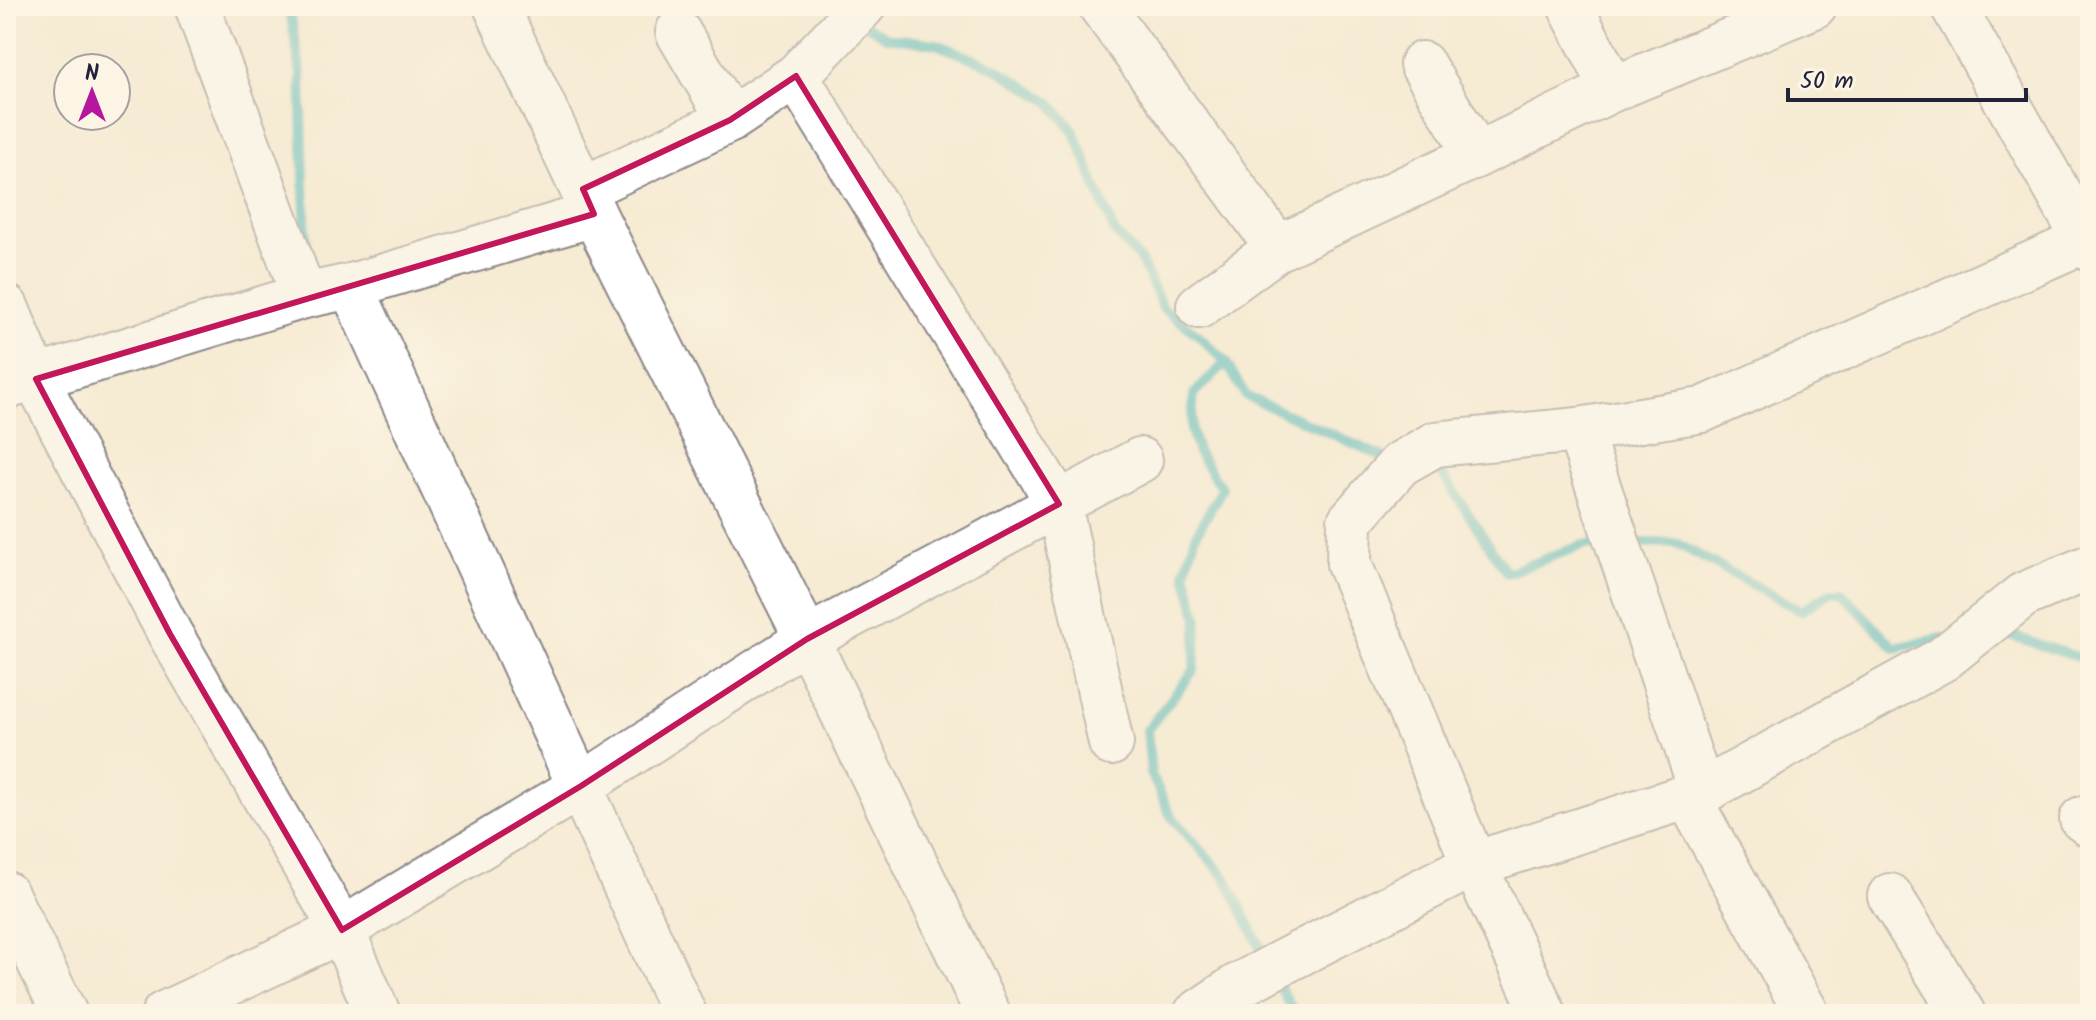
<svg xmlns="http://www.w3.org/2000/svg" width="2096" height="1020" font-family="Kalam,sans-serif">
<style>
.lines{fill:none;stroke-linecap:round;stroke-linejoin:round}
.stream{stroke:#45b5bc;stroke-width:10}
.minor-casing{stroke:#8c8687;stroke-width:48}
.minor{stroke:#fff;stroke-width:44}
.marked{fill:none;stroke:#c2185b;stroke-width:6;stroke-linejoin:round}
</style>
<rect width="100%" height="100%" fill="#fcf5e5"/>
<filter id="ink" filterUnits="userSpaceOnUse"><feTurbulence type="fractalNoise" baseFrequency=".0125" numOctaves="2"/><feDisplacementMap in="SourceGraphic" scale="16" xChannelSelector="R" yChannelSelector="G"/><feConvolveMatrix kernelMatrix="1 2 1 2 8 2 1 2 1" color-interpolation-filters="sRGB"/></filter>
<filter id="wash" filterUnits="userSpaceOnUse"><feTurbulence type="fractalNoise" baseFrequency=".006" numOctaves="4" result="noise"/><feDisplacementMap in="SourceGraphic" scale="32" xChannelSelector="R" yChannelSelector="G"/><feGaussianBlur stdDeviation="1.8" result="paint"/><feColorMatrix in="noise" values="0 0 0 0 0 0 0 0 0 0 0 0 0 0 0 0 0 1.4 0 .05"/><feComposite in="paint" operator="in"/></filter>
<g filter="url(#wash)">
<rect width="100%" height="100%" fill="#f6ebd3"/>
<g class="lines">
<g class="stream">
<path d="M 289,6 L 301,74 L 306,249"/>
<path d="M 862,22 L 886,37 L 936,44 L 994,67 L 1050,102 L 1074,131 L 1114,231 L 1141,261 L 1163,308 L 1198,335 L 1226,362 L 1194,394 L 1191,430 L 1197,451 L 1222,489 L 1196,535 L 1185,572 L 1198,618 L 1194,670 L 1147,730 L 1151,774 L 1171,816 L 1226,878 L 1266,958"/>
<path d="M 1226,362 L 1246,396 L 1388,459"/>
<path d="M 1423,467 L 1439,469 L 1507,573 L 1583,545 L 1605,544"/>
<path d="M 1629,543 L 1676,543 L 1801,611 L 1831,592 L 1841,592 L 1895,648 L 1942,638"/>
<path d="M 1997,631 L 2090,661"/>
<path d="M 1274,976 L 1295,1014"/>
</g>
</g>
</g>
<g filter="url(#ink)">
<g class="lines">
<g class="minor-casing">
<g id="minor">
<path d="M 197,6 L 304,296"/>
<path d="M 496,6 L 594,214 L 807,639 L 988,1014"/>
<path d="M 1101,6 L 1278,248"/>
<path d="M 1570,6 L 1613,89"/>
<path d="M 1953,6 L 2090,249"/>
<path d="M 678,32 L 730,120"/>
<path d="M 1422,64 L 1477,155"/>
<path d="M 796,76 L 1059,504 L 1111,743"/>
<path d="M 583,189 L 730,120 L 796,76 L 863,6"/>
<path d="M 351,286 L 684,1014"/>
<path d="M 1199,306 L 1278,248 L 1477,155 L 1613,89 L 1814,6"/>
<path d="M 6,307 L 36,379 L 170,634 L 342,930 L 378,1014"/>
<path d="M 6,387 L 304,296 L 351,286 L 594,214"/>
<path d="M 1579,430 L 1702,792"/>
<path d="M 1688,797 L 1807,1014"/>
<path d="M 2082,819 L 2090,825"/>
<path d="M 6,894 L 65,1014"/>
<path d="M 1890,896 L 1963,1014"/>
<path d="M 164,1014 L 342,930 L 581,786 L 807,639 L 1140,460"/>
<path d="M 1196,1014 L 1236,987 L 1281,963 L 1474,864 L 1702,792 L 1943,659 L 2023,595 L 2090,567"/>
<path d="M 1544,1014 L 1474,864 L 1349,564 L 1350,521 L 1400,464 L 1435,444 L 1579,430 L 1702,410 L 2090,238"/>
</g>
</g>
<use href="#minor" class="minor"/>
</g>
</g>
<path d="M0 0H2096V1020H0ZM 796,76 L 1059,504 L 807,639 L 581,786 L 342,930 L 170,634 L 36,379 L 594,214 L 583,189 L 730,120 Z" fill="#f6ebd3" fill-opacity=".55" fill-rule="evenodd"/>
<path class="marked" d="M 796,76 L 1059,504 L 807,639 L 581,786 L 342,930 L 170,634 L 36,379 L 594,214 L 583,189 L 730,120 Z"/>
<rect width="2096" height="1020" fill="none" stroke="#fcf5e5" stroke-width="32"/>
<g transform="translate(92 92)"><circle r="38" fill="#fcf5e5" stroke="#a5a1a1" stroke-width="2"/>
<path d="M0-6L14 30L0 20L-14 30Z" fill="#b5179e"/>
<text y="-12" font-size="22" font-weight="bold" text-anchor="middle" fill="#22223b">N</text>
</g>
<path d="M1788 88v12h238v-12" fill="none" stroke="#22223b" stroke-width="4"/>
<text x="1800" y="88" font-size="24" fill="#22223b" stroke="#fcf5e5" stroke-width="6" paint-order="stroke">50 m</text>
</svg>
